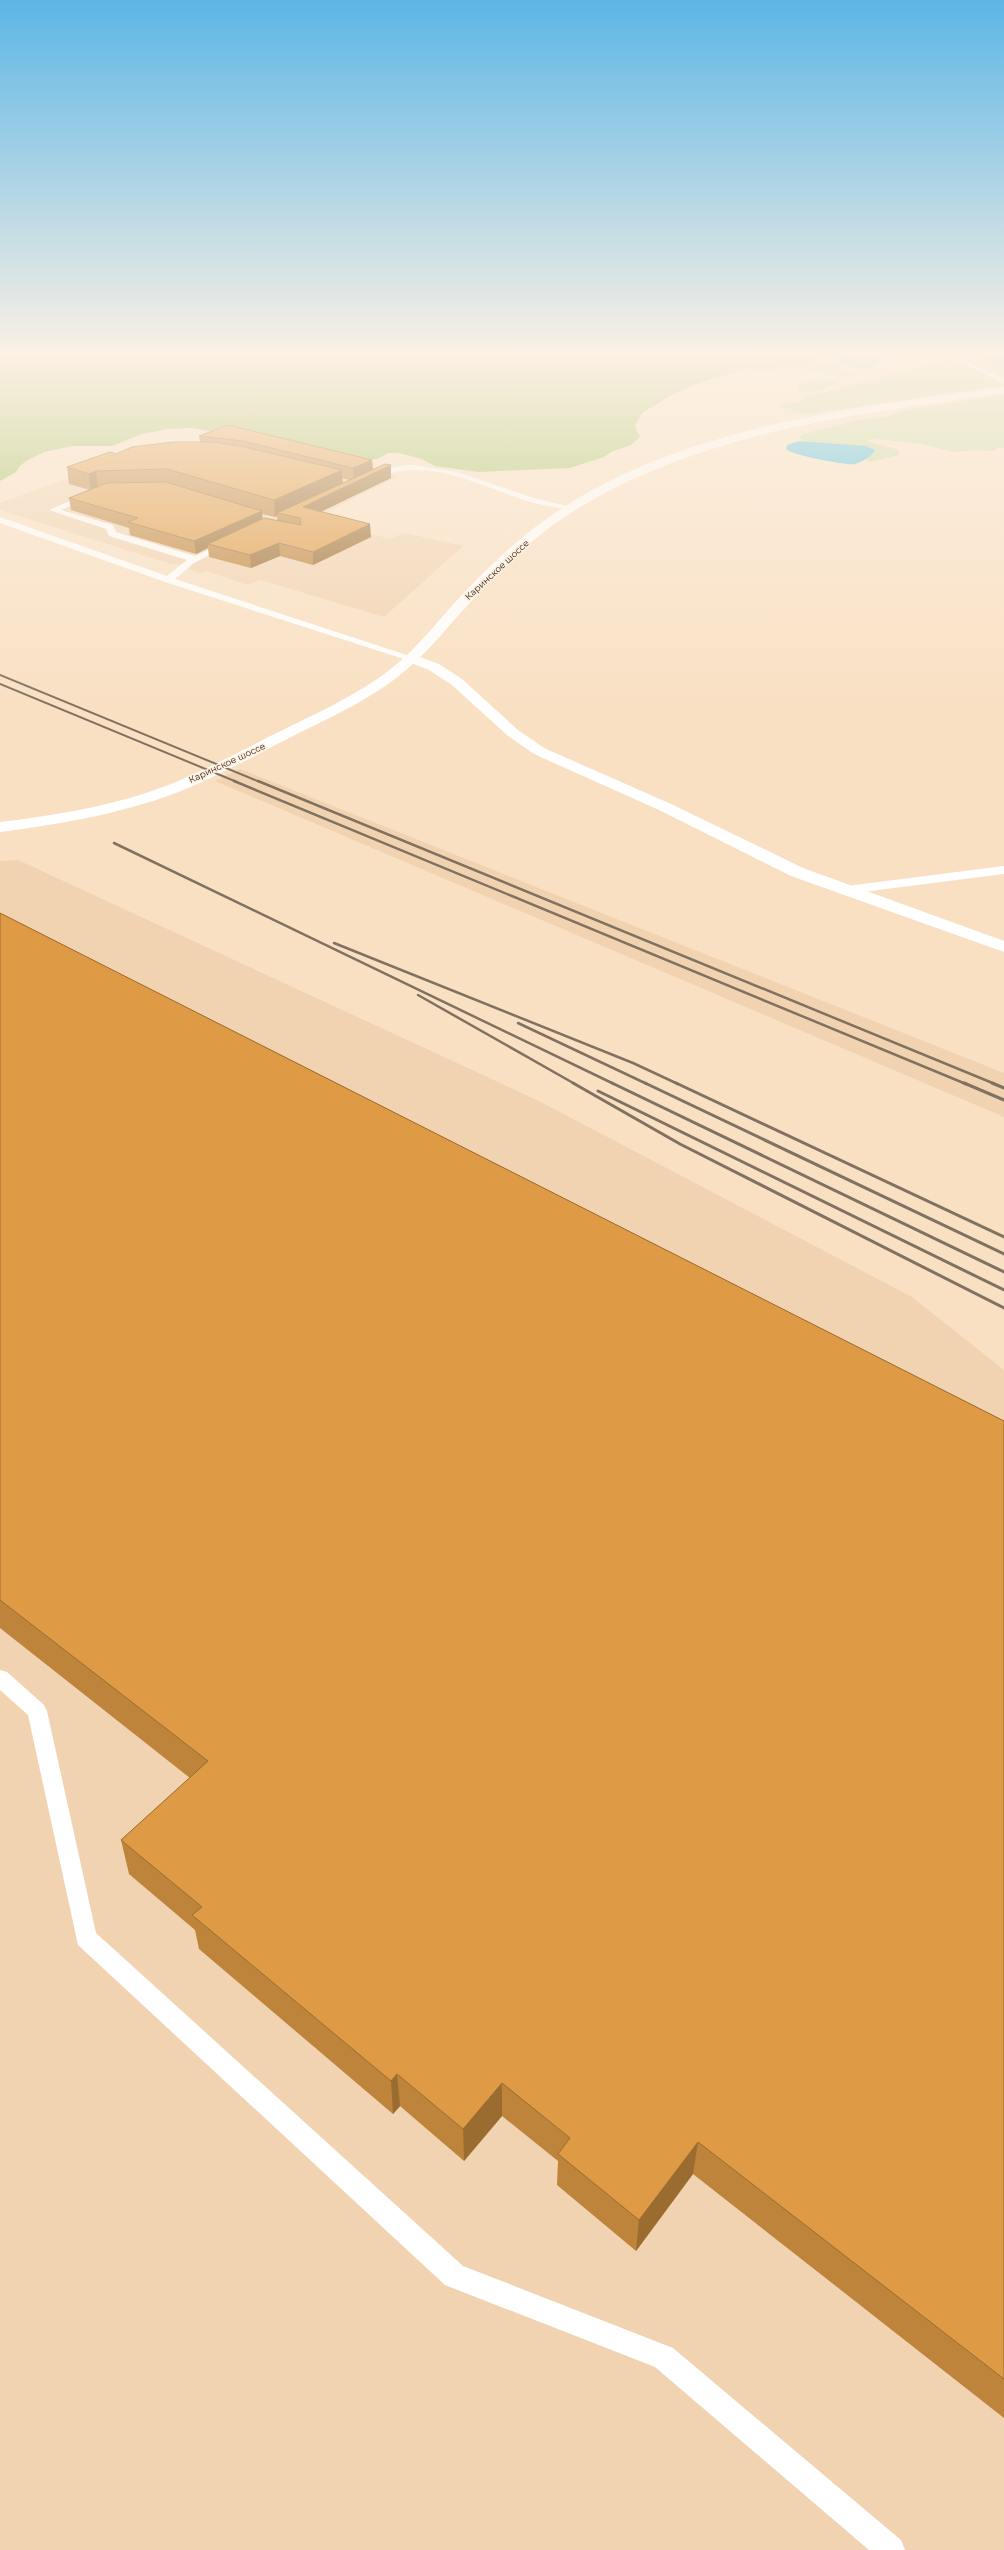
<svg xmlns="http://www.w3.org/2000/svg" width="1004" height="2550" font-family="Montserrat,sans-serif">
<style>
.built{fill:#f1d3b1}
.green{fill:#c0d79b}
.forest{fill:#9fc060}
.water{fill:#2bb8e4}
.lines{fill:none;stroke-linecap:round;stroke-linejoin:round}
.lane{fill:#fff;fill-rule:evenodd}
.street{fill:#fff;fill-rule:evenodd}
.secondary{fill:#fff;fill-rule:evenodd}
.rail-far2{stroke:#817160;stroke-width:2}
.rail-far1{stroke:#817160;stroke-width:2.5}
.rail{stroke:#817160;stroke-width:3}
.wall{fill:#bf843b;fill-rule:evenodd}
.shaded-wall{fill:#9b6c30}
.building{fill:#de9a45;stroke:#9b6c30}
.labels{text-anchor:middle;stroke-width:3;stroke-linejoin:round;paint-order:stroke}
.far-street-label{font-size:9px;fill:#31271d;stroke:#feefde}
</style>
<rect width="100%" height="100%" fill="#f9e0c3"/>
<g class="built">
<path d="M 228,435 L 399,476 L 312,519 L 390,539 L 404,533 L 463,546 L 384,617 L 261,580 L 248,585 L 206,571 L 200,574 L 177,564 L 171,564 L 0,510 L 0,503 L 138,453 L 177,448 Z"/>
<path d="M 240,769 L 1004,1073 L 1004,1117 L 215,781 Z"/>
<path d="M 18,860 L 539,1101 L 912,1297 L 1004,1370 L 1004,2550 L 0,2550 L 0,861 Z"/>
</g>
<g class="green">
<path d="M 969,354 C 981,352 991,363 1004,366 L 1004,385 L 808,414 L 792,412 L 793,410 L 781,407 L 781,404 L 796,403 L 808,397 Z"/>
<path d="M 821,360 L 835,362 L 844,369 L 859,374 C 842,384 819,371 800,369 Z"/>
<path d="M 819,378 L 838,381 L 836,384 C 826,388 806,396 798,388 L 799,384 Z"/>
<path d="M 1004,395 L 1004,448 L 998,447 L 994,451 L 975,450 L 954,452 L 922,444 L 876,439 L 867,441 L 899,450 L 899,455 L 871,462 L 864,458 L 810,444 L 798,437 L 806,433 L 859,420 L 885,417 L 900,411 Z"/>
</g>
<path class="forest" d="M 0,352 L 833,352 L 800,369 L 782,366 L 774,370 L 757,371 L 749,368 L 740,369 L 734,373 L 708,380 L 675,393 L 642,413 L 635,426 L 640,437 L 631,445 L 611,452 L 604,457 L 570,468 L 478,472 L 435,466 L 422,459 L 399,453 L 388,453 L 377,459 L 369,460 L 193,428 L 168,429 L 142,434 L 112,446 L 73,446 L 44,452 L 26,461 L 20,466 L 16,472 L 0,481 Z"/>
<g class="water">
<path d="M 838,352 L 860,352 L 883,358 C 873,375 848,368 835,359 Z"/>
<path d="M 991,352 L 1004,352 L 1004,366 L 991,363 L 985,359 L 986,354 Z"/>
<path d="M 799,441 L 866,446 L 875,450 C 871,457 864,461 855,464 C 848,466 791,455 786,449 L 787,445 Z"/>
</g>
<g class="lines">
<g class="lane">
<path d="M 941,352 L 949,352 L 1004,379 L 1004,384 Z"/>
<path d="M 412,465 L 457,472 L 537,499 L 576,508 L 572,511 C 558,507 544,506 530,502 C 492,490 453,469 412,470 C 397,470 384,476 370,479 L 366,477 L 388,468 Z"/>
<path d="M 90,492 L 94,495 L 93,497 L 61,510 L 113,525 L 116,532 L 195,556 L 225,542 L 232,544 L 194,563 L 175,579 L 416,658 L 407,660 L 165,582 L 0,523 L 0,517 L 167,576 L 187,560 L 109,536 L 106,529 L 49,510 Z"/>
<path d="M 1004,866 L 1004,874 L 847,894 L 841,890 L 847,886 Z"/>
<path d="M 0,1670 L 7,1672 L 44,1705 L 47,1711 L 96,1933 L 463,2266 L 673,2348 L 901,2540 L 905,2550 L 869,2550 L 655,2367 L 445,2285 L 78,1945 L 28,1715 L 0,1690 Z"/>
</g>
<path class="street" d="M 411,654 L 439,664 L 462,679 L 518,730 L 544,748 L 671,804 L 803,868 L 1004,941 L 1004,952 L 791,876 L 659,810 L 534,754 L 508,736 L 452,685 L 429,670 L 406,661 L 404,658 Z"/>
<path class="secondary" d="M 1004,387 L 1004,393 C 857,414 706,431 577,509 C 536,534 499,570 467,606 C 449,625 433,646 413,664 C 378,696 335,715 293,736 C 254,756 216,777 176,793 C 120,814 60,824 0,832 L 0,822 C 50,816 101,808 149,792 C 197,776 241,750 287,728 C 329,707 372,688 407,655 C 426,637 442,616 460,597 C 492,563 527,530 567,505 C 697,424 855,408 1004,387 Z"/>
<g class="rail-far2">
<path d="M 0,675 L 260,782"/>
<path d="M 0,684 L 237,782"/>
</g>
<g class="rail-far1">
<path d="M 234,781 L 966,1084"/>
<path d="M 258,781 L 995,1084"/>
<path d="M 114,843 L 614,1084"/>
<path d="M 334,943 L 633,1063 L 678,1084"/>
<path d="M 418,995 L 575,1084"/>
<path d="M 518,1023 L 647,1084"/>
</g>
<g class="rail">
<path d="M 573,1083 L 680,1144 L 1004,1308"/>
<path d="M 612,1083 L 1004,1272"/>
<path d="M 645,1083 L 1004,1254"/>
<path d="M 676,1083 L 1004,1237"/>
<path d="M 964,1083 L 1004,1100"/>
<path d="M 992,1083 L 1004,1088"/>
<path d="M 598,1091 L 1004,1290"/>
</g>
</g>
<g class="wall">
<path d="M 228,425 L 372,460 L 373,469 L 391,465 L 391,478 L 321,511 L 371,537 L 313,565 L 280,556 L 251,568 L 209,557 L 208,548 L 196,554 L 130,535 L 129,528 L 71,510 L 69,498 L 90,490 L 69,484 L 67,467 L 116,454 L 200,442 L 199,436 ZM 342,478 L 349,480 L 342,483 ZM 262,514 L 275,517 L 277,516 L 277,521 L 262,519 Z"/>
<path d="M 0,913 L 1004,1421 L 1004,2418 L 693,2174 L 636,2251 L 557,2185 L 558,2161 L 502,2116 L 464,2161 L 400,2106 L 393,2114 L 199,1949 L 195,1930 L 129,1874 L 121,1840 L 190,1778 L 0,1628 Z"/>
</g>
<g class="shaded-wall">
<path d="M 372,460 L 373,473 L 354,481 L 353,468 Z"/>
<path d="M 391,465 L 391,478 L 304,520 L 303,507 Z"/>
<path d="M 342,470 L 343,486 L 277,513 L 277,516 L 275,517 L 274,500 Z"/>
<path d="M 96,471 L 98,488 L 91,490 L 89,474 Z"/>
<path d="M 262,511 L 263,523 L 208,544 L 208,548 L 196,554 L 194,541 Z"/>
<path d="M 370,524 L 371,537 L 313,565 L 313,552 Z"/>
<path d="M 279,543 L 280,556 L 251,568 L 250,555 Z"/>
<path d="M 397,2074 L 400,2106 L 393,2114 L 391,2081 Z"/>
<path d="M 502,2083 L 502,2116 L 464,2161 L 463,2129 Z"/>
<path d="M 698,2142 L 693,2174 L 636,2251 L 639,2220 Z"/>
</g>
<g class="building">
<path d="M 228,425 L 372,460 L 353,468 L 243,441 L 199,436 Z"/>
<path d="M 173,442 L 214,442 L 240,446 L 342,470 L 274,500 L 167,469 L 96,471 L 89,474 L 67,467 L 110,452 L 116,454 L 132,447 Z"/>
<path d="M 385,464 L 391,465 L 303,507 L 370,524 L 313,552 L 279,543 L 250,555 L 208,544 L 264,518 L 301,525 L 300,518 L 277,513 Z"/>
<path d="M 166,482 L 262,511 L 194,541 L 128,522 L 138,518 L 69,498 L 107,483 Z"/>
<path d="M 0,913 L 1004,1421 L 1004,2379 L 698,2142 L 639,2220 L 558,2154 L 570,2138 L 502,2083 L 463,2129 L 397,2074 L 391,2081 L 192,1915 L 202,1907 L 121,1840 L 208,1761 L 0,1600 Z"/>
</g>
<linearGradient id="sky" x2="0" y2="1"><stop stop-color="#5cb6e6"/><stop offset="0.5" stop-color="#fcf1e4"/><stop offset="1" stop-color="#fcf1e4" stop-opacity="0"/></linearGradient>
<rect width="1004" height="709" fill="url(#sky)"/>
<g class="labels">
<g class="far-street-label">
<text transform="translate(497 570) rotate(-43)" y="3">Каринское шоссе</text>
<text transform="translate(227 763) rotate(-25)" y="3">Каринское шоссе</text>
</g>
</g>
</svg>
